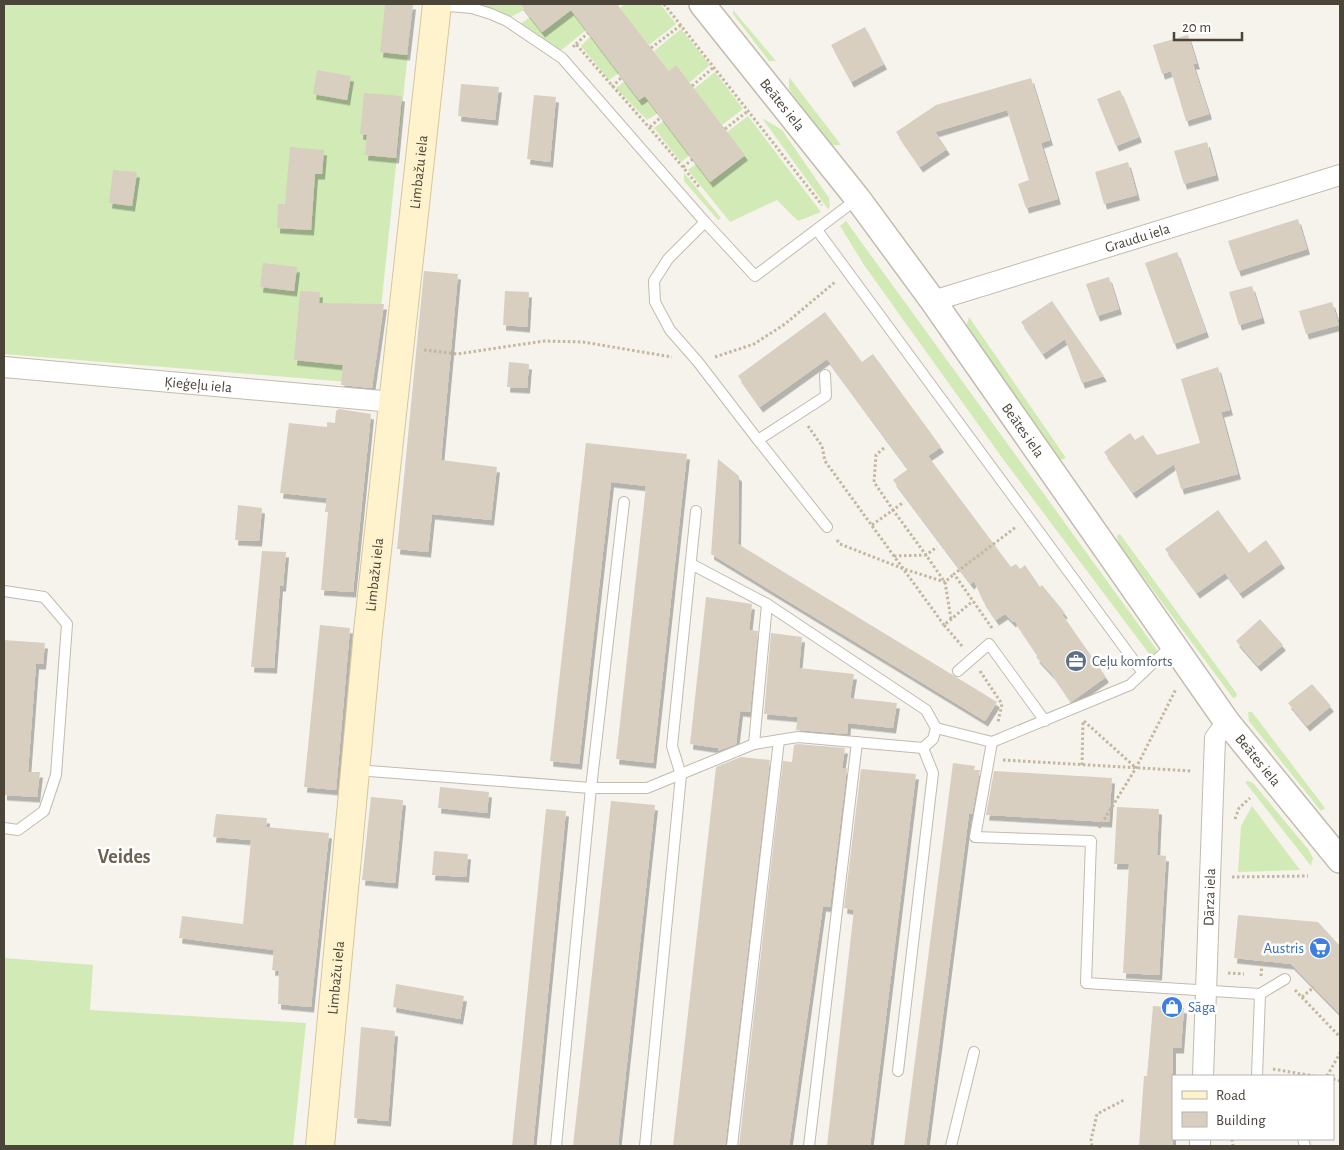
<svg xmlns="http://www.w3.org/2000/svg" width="1344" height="1150" font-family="'Alegreya Sans',sans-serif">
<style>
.grass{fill:#d2eab5}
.building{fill:#d8cfc1;filter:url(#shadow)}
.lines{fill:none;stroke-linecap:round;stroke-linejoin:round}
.service-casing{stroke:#c2bbae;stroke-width:12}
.minor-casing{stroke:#c2bbae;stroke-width:22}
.tertiary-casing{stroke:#c2bbae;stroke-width:28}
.secondary-casing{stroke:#d6c79b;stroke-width:30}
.path{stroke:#c4b79f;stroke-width:3;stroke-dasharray:2.5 2.5;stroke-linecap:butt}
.service{stroke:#fff;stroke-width:10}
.minor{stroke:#fff;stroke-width:20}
.tertiary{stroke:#fff;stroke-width:25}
.secondary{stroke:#fff3cd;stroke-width:28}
.labels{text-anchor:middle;stroke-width:5;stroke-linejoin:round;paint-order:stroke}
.street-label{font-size:15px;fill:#4b4439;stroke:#fff}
.service-label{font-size:15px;fill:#4e5e75;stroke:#fff;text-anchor:start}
.shop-label{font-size:15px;fill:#366cbe;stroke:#fff;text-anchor:end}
.district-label{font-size:20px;font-weight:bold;fill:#6e6250;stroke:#fff}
</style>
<defs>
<filter id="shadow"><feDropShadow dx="3" dy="5.5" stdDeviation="0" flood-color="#0004"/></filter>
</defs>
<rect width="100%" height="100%" fill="#f6f3ec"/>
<g class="grass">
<path d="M 4,4 L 413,4 L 373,384 L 4,354 Z"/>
<path d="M 476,4 L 520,4 L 524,10 L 507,19 L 500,12 Z"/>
<path d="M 625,4 L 660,4 L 676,24 L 649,45 L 620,8 Z"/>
<path d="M 571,10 L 586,30 L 560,51 L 518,26 L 530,17 L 542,32 Z"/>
<path d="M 733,10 L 776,61 L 769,61 L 733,14 Z"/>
<path d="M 681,29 L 710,65 L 689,83 L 676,65 L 669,71 L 654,51 Z"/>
<path d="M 591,36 L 619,73 L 609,80 L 581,46 Z"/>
<path d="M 715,72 L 743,109 L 722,125 L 694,89 Z"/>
<path d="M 789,77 L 841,145 L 830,145 L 789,89 Z"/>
<path d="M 625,81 L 639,100 L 645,96 L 658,113 L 647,120 L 616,88 Z"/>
<path d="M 748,116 L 821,212 L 798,221 L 777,200 L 730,222 L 688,170 L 697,163 L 711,181 L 745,156 L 727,132 Z"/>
<path d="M 762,118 L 782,130 L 829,198 L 830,206 L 828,209 Z"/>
<path d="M 664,121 L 690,155 L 681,162 L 654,128 Z"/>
<path d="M 684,173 L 721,218 L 718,220 L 684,181 Z"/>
<path d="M 846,221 L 1157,650 L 1153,659 L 1003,459 L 864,265 L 840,226 Z"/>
<path d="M 969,317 L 1066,458 L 1059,460 L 1054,455 L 965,330 Z"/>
<path d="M 1120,534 L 1237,694 L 1236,697 L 1233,698 L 1118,543 L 1117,536 Z"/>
<path d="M 1248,712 L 1252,712 L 1325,808 L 1321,811 L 1249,721 Z"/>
<path d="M 1248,781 L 1253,783 L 1308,849 L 1313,858 L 1311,866 L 1245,782 Z"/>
<path d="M 1252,806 L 1300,870 L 1238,872 L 1241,826 Z"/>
<path d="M 4,958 L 93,965 L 90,1010 L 306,1023 L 293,1146 L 4,1146 Z"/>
</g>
<g class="building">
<path d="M 385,4 L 413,4 L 407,55 L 380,52 Z"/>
<path d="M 520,4 L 617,4 L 669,71 L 676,65 L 745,155 L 710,182 L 645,96 L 639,100 L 571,10 L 542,32 Z"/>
<path d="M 865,27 L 884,64 L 851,82 L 831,45 Z"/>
<path d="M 1188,35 L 1197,64 L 1193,64 L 1209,114 L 1186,121 L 1171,71 L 1162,74 L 1153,45 Z"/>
<path d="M 317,70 L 351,76 L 347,100 L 313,94 Z"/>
<path d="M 1031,78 L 1050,140 L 1041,143 L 1058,199 L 1026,208 L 1018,184 L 1029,180 L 1007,110 L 935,132 L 947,149 L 920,167 L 896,132 L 936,105 Z"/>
<path d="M 461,84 L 499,87 L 495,120 L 458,116 Z"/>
<path d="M 1120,90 L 1139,137 L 1116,146 L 1097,99 Z"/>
<path d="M 364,93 L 402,96 L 396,158 L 365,155 L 367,135 L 360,134 Z"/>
<path d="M 534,95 L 556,97 L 550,162 L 527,159 Z"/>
<path d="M 1207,142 L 1216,175 L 1184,184 L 1174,151 Z"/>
<path d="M 290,147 L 324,150 L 322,174 L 315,174 L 311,230 L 277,228 L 278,204 L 285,204 Z"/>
<path d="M 1128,162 L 1137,195 L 1104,204 L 1095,172 Z"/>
<path d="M 113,170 L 137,172 L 132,206 L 109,203 Z"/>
<path d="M 1298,219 L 1307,249 L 1238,271 L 1228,241 Z"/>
<path d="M 1177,252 L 1206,332 L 1174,344 L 1145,263 Z"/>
<path d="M 263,263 L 297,267 L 294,291 L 260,287 Z"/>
<path d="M 424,271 L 458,274 L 441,460 L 497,467 L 491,520 L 432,514 L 428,552 L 397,549 Z"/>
<path d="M 1109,277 L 1119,309 L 1097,316 L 1086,284 Z"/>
<path d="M 1252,286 L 1262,318 L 1239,325 L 1229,292 Z"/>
<path d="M 300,291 L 320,292 L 319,303 L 384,304 L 372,388 L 341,385 L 343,365 L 294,360 Z"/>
<path d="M 505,291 L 529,292 L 527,327 L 503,325 Z"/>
<path d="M 1052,301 L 1065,320 L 1104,376 L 1082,383 L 1065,339 L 1043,354 L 1021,322 Z"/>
<path d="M 1332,302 L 1339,325 L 1306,334 L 1299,311 Z"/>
<path d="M 825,312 L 862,362 L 873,354 L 941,447 L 928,456 L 1011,567 L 1016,564 L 1020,569 L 1025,565 L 1040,587 L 1042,585 L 1065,613 L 1062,614 L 1106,677 L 1071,702 L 1052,674 L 1036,657 L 1038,656 L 1014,620 L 1013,622 L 1005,614 L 996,620 L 983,601 L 974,581 L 971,584 L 893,480 L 908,469 L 827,359 L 760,407 L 738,376 Z"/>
<path d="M 509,362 L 529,364 L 527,388 L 507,387 Z"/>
<path d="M 1218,367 L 1230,410 L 1221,412 L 1238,474 L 1181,489 L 1174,464 L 1133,493 L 1104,452 L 1130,433 L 1135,440 L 1143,435 L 1157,455 L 1200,443 L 1181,379 Z"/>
<path d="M 339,409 L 371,414 L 353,592 L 321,590 L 328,512 L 325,512 L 327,498 L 280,493 L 289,423 L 327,427 L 327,422 L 335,423 L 336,411 Z"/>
<path d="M 586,443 L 687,454 L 653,763 L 616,759 L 646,486 L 611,482 L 579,764 L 550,761 Z"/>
<path d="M 718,459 L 739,476 L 738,544 L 997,702 L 985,721 L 711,554 Z"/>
<path d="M 238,505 L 262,508 L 259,541 L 235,540 Z"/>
<path d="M 1218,510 L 1249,553 L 1266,540 L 1282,563 L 1240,593 L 1225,573 L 1197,593 L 1165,549 Z"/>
<path d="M 262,551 L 286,552 L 283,586 L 280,586 L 274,668 L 251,667 Z"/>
<path d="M 706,597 L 752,604 L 749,630 L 758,631 L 750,712 L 740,711 L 736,744 L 718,751 L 718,748 L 690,744 Z"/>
<path d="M 1260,619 L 1283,645 L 1258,666 L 1236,641 Z"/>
<path d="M 320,625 L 350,628 L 336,790 L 304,787 Z"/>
<path d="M 771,633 L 802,637 L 799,668 L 854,674 L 850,698 L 897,703 L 893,728 L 848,723 L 847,734 L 796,730 L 798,717 L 764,714 Z"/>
<path d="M 4,640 L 45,643 L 43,664 L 36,664 L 28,772 L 40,772 L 37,797 L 4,795 Z"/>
<path d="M 1312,684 L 1331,706 L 1307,726 L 1288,703 Z"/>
<path d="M 798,744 L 845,748 L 842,768 L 847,768 L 830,907 L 823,906 L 789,1146 L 739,1146 L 783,761 L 792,762 L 794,745 Z"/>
<path d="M 741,757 L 770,760 L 725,1146 L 673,1146 L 716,767 Z"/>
<path d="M 953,763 L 975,766 L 974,770 L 980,770 L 972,814 L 969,814 L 926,1146 L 904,1146 Z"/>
<path d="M 861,769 L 916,774 L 870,1146 L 827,1146 L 854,910 L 844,908 Z"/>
<path d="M 994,771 L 1112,778 L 1109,822 L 986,815 Z"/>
<path d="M 440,787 L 489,792 L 487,813 L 438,808 Z"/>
<path d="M 371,797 L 403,800 L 395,883 L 362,880 Z"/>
<path d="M 611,801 L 655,805 L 618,1146 L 573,1146 Z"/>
<path d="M 1117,807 L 1159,809 L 1157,855 L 1166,856 L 1159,975 L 1123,973 L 1129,864 L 1114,864 Z"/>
<path d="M 546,809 L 566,811 L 533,1146 L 512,1146 Z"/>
<path d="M 216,814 L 267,818 L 266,827 L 329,833 L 311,1007 L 278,1004 L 279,971 L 272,970 L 274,950 L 179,938 L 182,916 L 243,924 L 251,840 L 213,837 Z"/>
<path d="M 434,851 L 468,854 L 466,877 L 432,875 Z"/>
<path d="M 1238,915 L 1318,922 L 1340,946 L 1340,1014 L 1291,964 L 1234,958 Z"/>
<path d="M 396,984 L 464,996 L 460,1019 L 393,1007 Z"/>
<path d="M 1153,1006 L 1184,1008 L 1181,1048 L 1173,1048 L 1173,1146 L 1139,1146 L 1144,1076 L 1147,1076 Z"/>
<path d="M 361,1027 L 395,1031 L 388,1121 L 354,1118 Z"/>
</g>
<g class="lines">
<g class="service-casing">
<g id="service">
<path d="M 437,5 L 472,8 L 491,14 L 507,21 L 562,58 L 705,222 L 755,276 L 857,199"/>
<path d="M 705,222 L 668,259 L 654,281 L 655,302 L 670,330 L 698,362 L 758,440 L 826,396 L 825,375"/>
<path d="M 817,230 L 1143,673"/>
<path d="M 758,440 L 827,527"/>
<path d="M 4,591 L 44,597 L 67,624 L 56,775 L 44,811 L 18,830 L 4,828"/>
<path d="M 958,671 L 989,644 L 1045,721"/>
<path d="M 936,728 L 992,742 L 1130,685 L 1172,645"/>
<path d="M 992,742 L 975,837 L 1091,841 L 1086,983 L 1260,994 L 1257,1076"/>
<path d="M 754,744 L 767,604"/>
<path d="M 356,770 L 591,788 L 647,788 L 754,744 L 798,737 L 923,748 L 933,739 L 936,728 L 926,710 L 767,604 L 691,564"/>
<path d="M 1260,994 L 1285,979"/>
<path d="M 898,1071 L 933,773 L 923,748"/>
<path d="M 1303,1139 L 1305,1146"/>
<path d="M 556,1146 L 591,788 L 624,502"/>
<path d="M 645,1146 L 681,775 L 672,746 L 696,511"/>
<path d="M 732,1146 L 779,740"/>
<path d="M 809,1146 L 857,742"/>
<path d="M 951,1146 L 974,1052"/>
</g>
</g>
<g class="minor-casing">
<g id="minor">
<path id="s1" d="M 933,301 L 1340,175"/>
<path id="s2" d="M 4,367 L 393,402"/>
<path id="s3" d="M 1203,1076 L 1215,738 L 1227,722"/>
<path d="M 1200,1146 L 1200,1139"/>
</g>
</g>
<g class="tertiary-casing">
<g id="tertiary">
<path id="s4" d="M 702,4 L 858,199 L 933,301 L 1227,722 L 1340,860"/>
</g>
</g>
<g class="secondary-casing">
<g id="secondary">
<path id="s5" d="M 320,1146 L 368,632 L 437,4"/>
</g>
</g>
<g class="path">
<path d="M 664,4 L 822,205"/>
<path d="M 576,44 L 588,33"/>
<path d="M 573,47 L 576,44 C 617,92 660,138 699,187"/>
<path d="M 651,48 L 681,25"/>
<path d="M 692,86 L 714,67"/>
<path d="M 612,87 L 622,77"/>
<path d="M 650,127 L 661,117"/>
<path d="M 725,129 L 748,111"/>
<path d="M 683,167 L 693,159"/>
<path d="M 424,350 L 457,354 L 544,341 L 583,342 L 672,357"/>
<path d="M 715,357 L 754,344 L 785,324 L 835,282"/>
<path d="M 808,426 L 822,446 L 825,461 L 944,625"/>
<path d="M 884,448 L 876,455 L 874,482 L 893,510 L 904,502"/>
<path d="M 872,525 L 893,510 L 926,555 L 937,547"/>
<path d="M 837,540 L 840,544 L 904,569 L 945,582"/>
<path d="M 894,556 L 926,555 L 944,581"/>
<path d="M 951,619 L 945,582 L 954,574"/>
<path d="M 992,628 L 954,574 L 1016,527"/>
<path d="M 962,646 L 944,625 L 973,601"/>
<path d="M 980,671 L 1002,704 L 998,722"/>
<path d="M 1084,721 L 1135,767"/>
<path d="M 1003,760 L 1192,771"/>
<path d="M 1082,765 L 1083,720"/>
<path d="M 1235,819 L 1239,808 L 1250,798"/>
<path d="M 1099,828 L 1136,768 L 1176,689"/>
<path d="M 1232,877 L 1308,876"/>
<path d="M 1228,973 L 1244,974"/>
<path d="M 1261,976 L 1262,961"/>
<path d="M 1295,990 L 1340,1037"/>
<path d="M 1302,997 L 1314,987"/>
<path d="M 1273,1069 L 1314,1076"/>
<path d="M 1327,1076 L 1340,1053"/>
<path d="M 1333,1079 L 1340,1081"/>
<path d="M 1232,1139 L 1233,1146"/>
<path d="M 1092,1146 L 1091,1140 L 1097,1114 L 1124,1100"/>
</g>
<use href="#service" class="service"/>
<use href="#minor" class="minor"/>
<use href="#tertiary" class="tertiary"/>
<use href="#secondary" class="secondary"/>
</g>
<defs>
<g id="office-disc" transform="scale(1.125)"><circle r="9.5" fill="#5c6f8a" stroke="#fff"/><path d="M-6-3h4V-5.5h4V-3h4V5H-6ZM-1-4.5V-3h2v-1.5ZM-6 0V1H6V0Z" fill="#fff"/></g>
<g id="supermarket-disc" transform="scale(1.125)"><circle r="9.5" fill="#3f7fe0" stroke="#fff"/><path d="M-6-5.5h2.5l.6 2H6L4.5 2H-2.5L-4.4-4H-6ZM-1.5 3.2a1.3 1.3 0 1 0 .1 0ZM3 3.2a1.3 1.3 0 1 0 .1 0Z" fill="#fff"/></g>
<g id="shop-disc" transform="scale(1.125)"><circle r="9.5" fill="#3f7fe0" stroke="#fff"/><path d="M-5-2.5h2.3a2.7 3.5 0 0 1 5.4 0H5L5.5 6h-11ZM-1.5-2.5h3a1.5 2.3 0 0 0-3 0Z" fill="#fff"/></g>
</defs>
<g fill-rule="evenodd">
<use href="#office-disc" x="1076" y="661"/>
<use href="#supermarket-disc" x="1320" y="948"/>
<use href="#shop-disc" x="1172" y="1007"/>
</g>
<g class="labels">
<g class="street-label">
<text dy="5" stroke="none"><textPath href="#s4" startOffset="129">Beātes iela</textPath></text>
<text dy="5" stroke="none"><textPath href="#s5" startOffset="979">Limbažu iela</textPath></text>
<text dy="5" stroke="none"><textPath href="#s1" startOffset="214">Graudu iela</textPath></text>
<text dy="5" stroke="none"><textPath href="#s2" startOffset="195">Ķieģeļu iela</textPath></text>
<text dy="5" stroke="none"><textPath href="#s4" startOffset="534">Beātes iela</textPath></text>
<text dy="5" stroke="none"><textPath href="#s5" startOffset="574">Limbažu iela</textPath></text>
<text dy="5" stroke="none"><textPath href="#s4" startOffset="939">Beātes iela</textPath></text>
<text dy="5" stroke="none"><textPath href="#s3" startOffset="179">Dārza iela</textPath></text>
<text dy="5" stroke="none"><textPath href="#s5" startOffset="169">Limbažu iela</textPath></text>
</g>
<g class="service-label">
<text x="1092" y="666">Ceļu komforts</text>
</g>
<g class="shop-label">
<text x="1304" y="953">Austris</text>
<text x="1188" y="1012" text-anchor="start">Sāga</text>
</g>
<g class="district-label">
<text x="124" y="863">Veides</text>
</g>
</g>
<rect width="1344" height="1150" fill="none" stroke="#4b4439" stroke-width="10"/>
<rect x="1172" y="1075" width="162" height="65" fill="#ffffff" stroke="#b7b4b0"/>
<rect x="1182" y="1091" width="25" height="8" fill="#fff3cd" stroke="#b7b4b0"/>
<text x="1216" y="1100" font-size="15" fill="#4b4439">Road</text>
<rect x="1182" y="1112" width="25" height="15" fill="#d8cfc1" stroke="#b7b4b0"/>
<text x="1216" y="1125" font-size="15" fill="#4b4439">Building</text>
<path d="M1174 32v8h68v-8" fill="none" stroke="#4b4439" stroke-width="2.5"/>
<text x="1182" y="32" font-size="15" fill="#4b4439" stroke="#ffffff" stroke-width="4" paint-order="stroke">20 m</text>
</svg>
